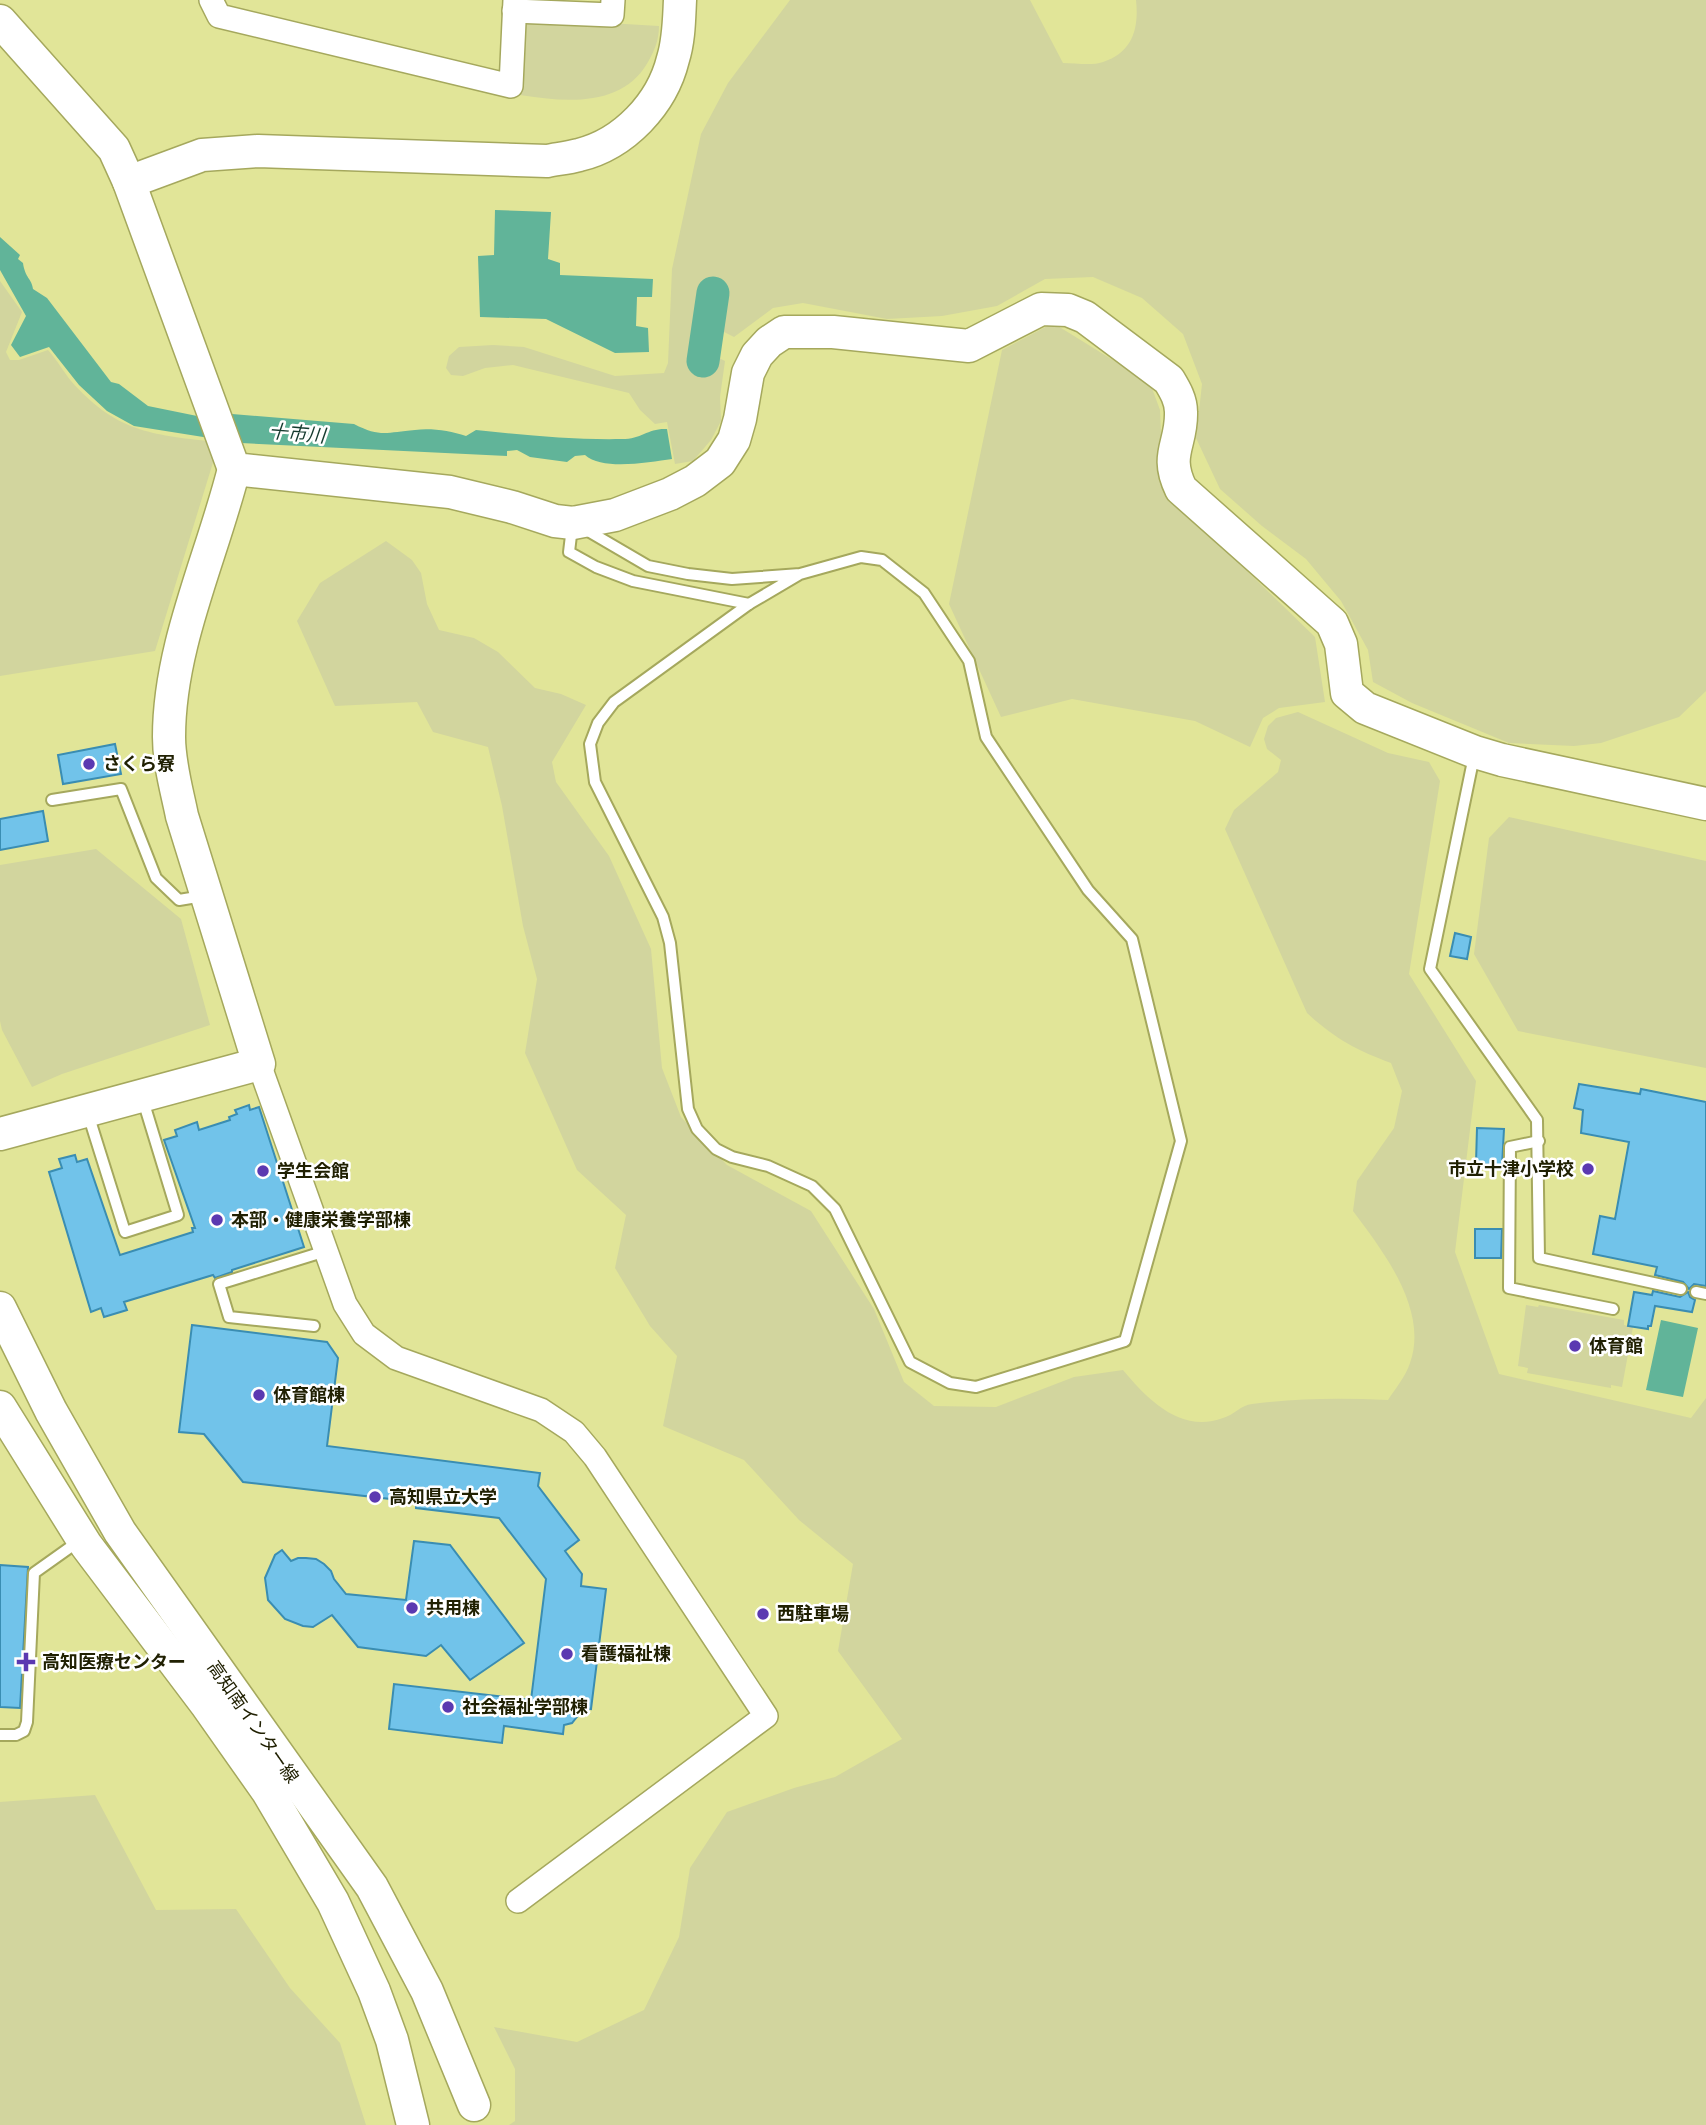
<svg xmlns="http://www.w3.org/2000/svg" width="1706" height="2125" font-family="Figtree,'Noto Sans JP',sans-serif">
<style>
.green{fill:#d2d59e}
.water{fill:#61b499}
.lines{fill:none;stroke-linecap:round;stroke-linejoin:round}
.river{stroke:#61b499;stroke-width:33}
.building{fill:#71c3ea;stroke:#3a8db2;stroke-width:2}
.lane-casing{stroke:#a5a85d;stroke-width:14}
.street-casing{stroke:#a5a85d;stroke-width:26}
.secondary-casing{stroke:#a5a85d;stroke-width:35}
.lane{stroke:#fff;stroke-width:10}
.street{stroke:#fff;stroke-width:23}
.secondary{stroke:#fff;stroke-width:32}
.poi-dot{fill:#5b39b1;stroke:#fff;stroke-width:2.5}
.labels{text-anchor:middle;stroke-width:5;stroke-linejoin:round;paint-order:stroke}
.poi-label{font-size:18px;font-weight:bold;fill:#202002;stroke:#fff;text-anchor:start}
.street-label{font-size:18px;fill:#202002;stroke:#fff}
.water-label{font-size:19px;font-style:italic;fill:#153b2f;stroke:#fff}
</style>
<rect width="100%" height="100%" fill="#e1e598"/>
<g class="green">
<path d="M 790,0 L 1030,0 L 1063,63 C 1075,63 1092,66 1103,62 C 1133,52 1139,28 1136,0 L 1706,0 L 1706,691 L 1679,717 L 1601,743 L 1574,746 L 1509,743 L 1412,703 L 1373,682 L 1368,650 L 1341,601 L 1306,559 L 1262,526 L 1220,489 L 1196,438 L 1202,384 L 1183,334 L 1142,298 L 1093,277 L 1045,279 L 997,306 L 942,316 L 887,319 L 803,303 L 773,308 L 734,337 L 712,326 L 716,301 L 709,294 L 698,358 L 717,357 L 725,361 L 720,397 L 721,421 L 711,440 L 693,461 L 675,464 L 667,422 L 655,424 L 640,410 L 629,393 L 513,365 L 485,368 L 463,376 L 451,375 L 446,368 L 449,356 L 459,347 L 493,345 L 524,347 L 615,376 L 664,373 L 668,363 L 672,269 L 701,134 L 728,83 Z"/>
<path d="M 522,18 L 659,26 C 659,39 655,50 648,62 C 622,108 565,102 520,95 Z"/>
<path d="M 0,281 L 22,312 L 6,352 L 10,360 L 19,360 L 48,350 C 57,360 63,371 71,381 C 114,429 145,434 207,441 L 215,456 L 155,651 L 0,676 Z"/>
<path d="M 1053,323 L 1150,383 L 1160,410 L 1163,486 L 1204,529 L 1315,637 L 1325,702 L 1279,708 L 1263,718 L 1250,747 L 1195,721 L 1072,699 L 1001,717 L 949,604 L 1002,350 Z"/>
<path d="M 386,541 L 412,560 L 421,573 L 427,604 L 439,630 L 474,638 L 498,652 L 535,688 L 561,694 L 586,705 L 552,762 L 556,782 L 609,856 L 651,949 L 662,1068 L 681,1117 L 727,1165 L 811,1211 L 874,1309 L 904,1382 L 934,1406 L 996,1407 L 1074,1377 L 1123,1370 C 1147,1399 1181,1434 1223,1418 C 1234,1415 1241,1405 1252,1404 C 1298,1398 1342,1398 1388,1400 C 1395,1389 1406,1376 1410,1363 C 1429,1310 1383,1251 1353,1211 L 1357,1181 L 1394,1128 L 1402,1091 L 1391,1063 C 1356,1050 1334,1038 1307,1013 L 1225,829 L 1234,810 L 1278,772 L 1281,760 L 1267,749 L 1264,739 L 1268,726 L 1276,718 L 1298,712 L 1388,753 L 1429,762 L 1440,781 L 1409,974 L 1476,1081 L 1455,1252 L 1499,1374 L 1691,1418 L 1706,1398 L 1706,2125 L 509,2125 L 515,2121 L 515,2069 L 494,2027 L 577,2042 L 644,2010 L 679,1937 L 690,1868 L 727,1812 L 794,1788 L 835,1777 L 902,1739 L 838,1651 L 853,1564 L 799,1520 L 744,1460 L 663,1426 L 677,1356 L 650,1326 L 615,1268 L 626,1215 L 577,1170 L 525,1053 L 537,979 L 523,926 L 502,806 L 488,747 L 433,732 L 417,702 L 335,706 L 297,621 L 320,583 Z"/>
<path d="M 1509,817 L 1706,861 L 1706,1068 L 1518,1031 L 1474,954 L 1489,838 Z"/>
<path d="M 96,849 L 181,919 L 210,1025 L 62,1074 L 32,1087 L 2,1030 L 0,1021 L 0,865 Z"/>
<path d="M 1526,1305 L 1538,1307 L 1539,1305 L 1624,1320 L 1624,1325 L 1633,1327 L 1622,1387 L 1611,1385 L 1611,1388 L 1527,1373 L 1528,1368 L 1518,1366 Z"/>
<path d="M 95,1795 L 156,1910 L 236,1909 L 290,1988 L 340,2043 L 366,2125 L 0,2125 L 0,1802 Z"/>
</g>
<g class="water">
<path d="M 495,210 L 551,212 L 548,259 L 560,263 L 560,275 L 653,279 L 652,297 L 637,297 L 636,326 L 648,328 L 649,352 L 615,353 L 546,319 L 480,317 L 478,256 L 494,255 Z"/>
<path d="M 0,237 L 20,255 L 18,259 L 23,263 C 25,278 32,279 33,289 L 47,298 L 111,382 L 119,384 L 148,406 L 202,417 L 232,414 L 354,424 C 381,438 387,432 415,430 C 432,428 450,431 466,436 L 476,430 C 525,435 573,440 622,439 C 642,439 648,428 667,429 L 672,459 C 649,462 603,471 585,455 L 575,456 L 567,462 L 530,457 L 517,450 L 507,451 L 507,456 L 241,443 L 134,426 L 107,411 L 79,385 L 49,347 L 20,357 L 11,345 L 26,316 L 0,270 Z"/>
<path d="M 1661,1320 L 1698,1328 L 1683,1397 L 1646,1390 Z"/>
</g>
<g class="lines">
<path class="river" d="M 703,361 L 713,293"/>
</g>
<g class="building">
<path d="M 115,744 L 121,774 L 63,784 L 58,755 Z"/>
<path d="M 43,811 L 48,841 L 0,850 L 0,819 Z"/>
<path d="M 1455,933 L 1471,937 L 1467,959 L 1450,956 Z"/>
<path d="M 1579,1084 L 1640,1094 L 1641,1089 L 1706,1102 L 1706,1286 L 1694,1284 L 1689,1289 L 1683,1282 L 1655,1275 L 1657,1267 L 1593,1254 L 1600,1216 L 1615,1219 L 1629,1142 L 1581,1133 L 1583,1110 L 1574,1108 Z"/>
<path d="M 249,1105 L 250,1110 L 259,1107 L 304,1247 L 232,1270 L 232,1272 L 215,1278 L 213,1275 L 124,1302 L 127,1310 L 104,1317 L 101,1308 L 91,1312 L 49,1172 L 62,1168 L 59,1159 L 75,1155 L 77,1162 L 87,1159 L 120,1255 L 193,1232 L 192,1228 L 195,1228 L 164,1140 L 177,1136 L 175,1130 L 197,1122 L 199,1130 L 230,1120 L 229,1117 L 237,1114 L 235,1110 Z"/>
<path d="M 1477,1128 L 1504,1129 L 1502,1166 L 1476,1163 Z"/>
<path d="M 1475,1229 L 1502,1229 L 1501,1258 L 1475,1258 Z"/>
<path d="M 1653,1291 L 1680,1297 L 1688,1292 L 1690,1297 L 1695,1300 L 1692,1312 L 1655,1306 L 1651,1326 L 1648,1326 L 1648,1329 L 1628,1326 L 1634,1292 L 1652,1295 Z"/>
<path d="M 192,1325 L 327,1342 L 338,1358 L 327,1446 L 540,1473 L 538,1486 L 579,1540 L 565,1551 L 582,1574 L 581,1586 L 606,1589 L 591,1709 L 584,1708 L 572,1723 L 564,1725 L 563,1734 L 504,1726 L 502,1743 L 389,1729 L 394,1684 L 531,1700 L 546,1579 L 499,1518 L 416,1508 L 416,1502 L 243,1482 L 204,1434 L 179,1432 Z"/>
<path d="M 414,1541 L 450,1545 L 524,1643 L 470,1680 L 441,1645 L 426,1656 L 358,1647 L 332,1615 L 313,1627 L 303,1626 L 285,1619 L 268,1600 L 265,1578 L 275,1555 L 282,1550 L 291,1561 L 298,1558 L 306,1558 L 316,1559 L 324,1564 L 331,1571 L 334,1579 L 346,1594 L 406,1600 Z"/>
<path d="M 0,1565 L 28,1567 L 20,1708 L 0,1707 Z"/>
</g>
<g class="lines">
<g class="lane-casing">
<g id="lane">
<path d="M 572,527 L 569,552 L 596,567 L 633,581 L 749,604"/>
<path d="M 583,528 L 648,566 L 688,574 L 732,579 L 800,574 L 861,557 L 882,560 L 924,593 L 969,661 L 986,737 L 1088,890 L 1132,939 L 1181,1141 L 1125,1341 L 976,1387 L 950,1383 L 910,1362 L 835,1209 L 812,1186 L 768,1166 L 732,1157 L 716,1149 L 697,1129 L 688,1109 L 670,943 L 663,917 L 595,782 L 590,744 L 598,723 L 614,702 L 749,604 L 800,574"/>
<path d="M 1474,756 L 1430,969 L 1537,1120 L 1539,1258 L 1681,1289"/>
<path d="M 52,800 L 121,789 L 156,878 L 179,900 L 203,896"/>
<path d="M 88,1114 L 125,1232 L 178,1215 L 142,1097"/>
<path d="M 1539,1141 L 1510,1147 L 1509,1288 L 1613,1309"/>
<path d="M 1696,1292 L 1706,1294"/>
<path d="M 314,1326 L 229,1317 L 219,1284 L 326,1251"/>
<path d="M 0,1735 L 16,1735 L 24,1731 L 27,1722 L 34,1573 L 79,1541"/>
</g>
</g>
<g class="street-casing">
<g id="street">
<path d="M 211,0 L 219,16 L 511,86 L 515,0"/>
<path d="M 514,11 L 612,15 L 613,0"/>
<path d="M 259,1064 L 345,1304 L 364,1334 L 396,1358 L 541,1410 L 574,1432 L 595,1457 L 766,1716 L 518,1901"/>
</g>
</g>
<g class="secondary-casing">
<g id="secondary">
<path d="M 0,21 L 114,149 L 129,182 L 234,469 L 450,492 L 512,507 L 555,521 L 573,523 L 615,515 L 670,494 L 695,481 L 720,462 L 734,440 L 740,419 L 748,373 L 757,355 L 769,342 L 784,332 L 833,332 L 969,346 L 1041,309 L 1068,310 L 1085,317 L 1169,380 C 1175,390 1181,400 1181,412 C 1182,445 1164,454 1181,489 L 1332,623 L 1341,644 L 1347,693 L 1365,708 L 1475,752 L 1502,760 L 1706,804"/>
<path d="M 129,182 L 202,155 L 258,151 L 547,161 C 557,159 568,158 579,155 C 624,144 662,104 673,59 C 679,40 679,20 680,0"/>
<path d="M 0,1134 L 259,1064 L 182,816 C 177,791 169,764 169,737 C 169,645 212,557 234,469"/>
<path d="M 0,1308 L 51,1411 L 120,1532 L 372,1887 L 427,1991 L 474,2105"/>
<path d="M 0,1407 L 86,1545 L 206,1704 L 268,1792 L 333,1902 L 374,1991 L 392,2040 L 413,2125"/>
</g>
</g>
<use href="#lane" class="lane"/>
<use href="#street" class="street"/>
<use href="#secondary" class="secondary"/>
</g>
<g class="poi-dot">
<circle cx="89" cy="764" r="7"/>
<circle cx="1588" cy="1169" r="7"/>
<circle cx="263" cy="1171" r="7"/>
<circle cx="217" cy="1220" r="7"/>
<circle cx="1575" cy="1346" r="7"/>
<circle cx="259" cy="1395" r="7"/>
<circle cx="375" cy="1497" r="7"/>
<circle cx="412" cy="1608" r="7"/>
<circle cx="763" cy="1614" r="7"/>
<circle cx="567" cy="1654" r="7"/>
<path d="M22.5 1651.5h7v7h7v7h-7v7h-7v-7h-7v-7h7z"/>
<circle cx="448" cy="1707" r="7"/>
</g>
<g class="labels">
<g class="poi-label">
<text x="103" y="770">さくら寮</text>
<text x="1574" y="1175" text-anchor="end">市立十津小学校</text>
<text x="277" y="1177">学生会館</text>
<text x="231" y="1226">本部・健康栄養学部棟</text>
<text x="1589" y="1352">体育館</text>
<text x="273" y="1401">体育館棟</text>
<text x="389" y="1503">高知県立大学</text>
<text x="426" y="1614">共用棟</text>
<text x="777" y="1620">西駐車場</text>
<text x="581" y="1660">看護福祉棟</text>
<text x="42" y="1668">高知医療センター</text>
<text x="462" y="1713">社会福祉学部棟</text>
</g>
<g class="street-label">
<text transform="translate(253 1722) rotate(55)" y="6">高知南インター線</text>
</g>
<g class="water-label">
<text transform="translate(297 433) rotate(5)" y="7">十市川</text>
</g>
</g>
</svg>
